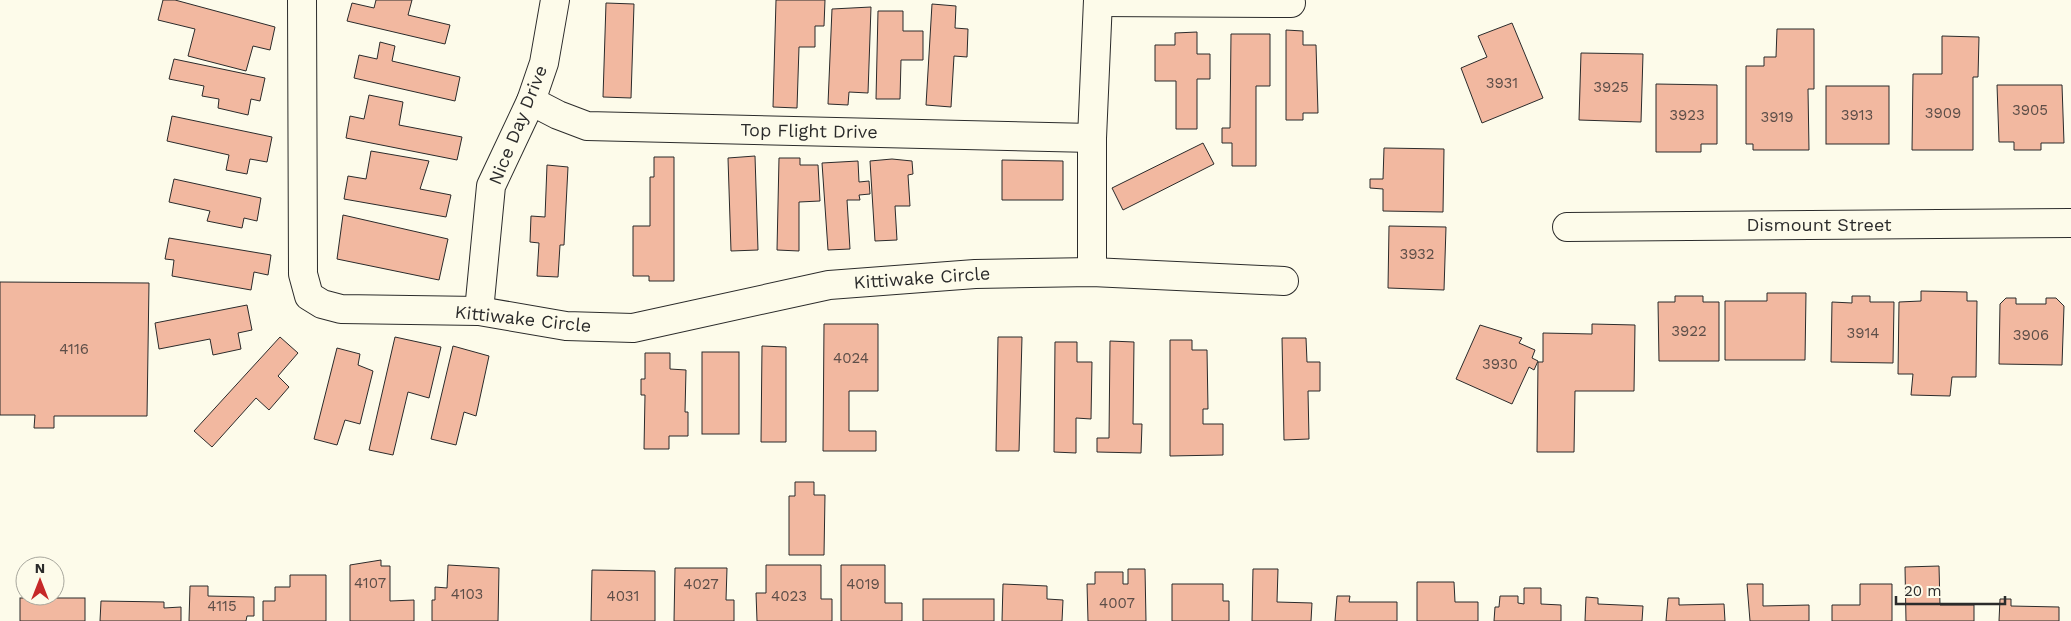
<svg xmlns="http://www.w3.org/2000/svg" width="2071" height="621" font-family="'Work Sans',sans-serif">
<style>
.building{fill:#f2b8a0;stroke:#2b2b2b}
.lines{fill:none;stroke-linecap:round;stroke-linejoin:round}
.street-casing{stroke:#2b2b2b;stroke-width:30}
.street{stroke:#fdfbea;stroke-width:28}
.labels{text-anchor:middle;stroke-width:4;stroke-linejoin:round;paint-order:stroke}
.number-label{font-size:15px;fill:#5d4e48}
.street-label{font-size:18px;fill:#2b2b2b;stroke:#fdfbea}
</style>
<rect width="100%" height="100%" fill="#fdfbea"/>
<g class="building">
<path d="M 163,0 L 175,0 L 275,27 L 270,50 L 253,46 L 246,71 L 188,56 L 195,29 L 158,20 Z"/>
<path d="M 376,0 L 412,0 L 408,15 L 450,25 L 445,44 L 347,21 L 352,3 L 374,8 Z"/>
<path d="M 776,0 L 825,0 L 824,26 L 815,26 L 815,47 L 799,47 L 797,108 L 773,107 Z"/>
<path d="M 606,3 L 634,4 L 631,98 L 603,97 Z"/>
<path d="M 932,4 L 956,6 L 955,28 L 968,29 L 967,57 L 954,56 L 951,107 L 926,105 Z"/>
<path d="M 871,7 L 868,93 L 849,92 L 848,105 L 828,104 L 832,9 Z"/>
<path d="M 878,11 L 903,11 L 903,31 L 923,31 L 923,60 L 901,60 L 900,99 L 876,99 Z"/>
<path d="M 1512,23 L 1543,98 L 1482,123 L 1461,68 L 1487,57 L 1478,36 Z"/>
<path d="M 1777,29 L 1814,29 L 1814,89 L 1808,89 L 1809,150 L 1753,150 L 1753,144 L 1746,144 L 1746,66 L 1764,66 L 1764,57 L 1776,57 Z"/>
<path d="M 1286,30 L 1303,31 L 1303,45 L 1316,45 L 1318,113 L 1303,113 L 1303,120 L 1286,120 Z"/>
<path d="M 1197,32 L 1197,54 L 1210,54 L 1210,79 L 1197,79 L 1197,129 L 1176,129 L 1176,81 L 1155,81 L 1155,45 L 1175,45 L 1175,33 Z"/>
<path d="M 1231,34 L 1270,34 L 1270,86 L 1256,86 L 1256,166 L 1232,166 L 1232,143 L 1222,143 L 1222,128 L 1230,128 Z"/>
<path d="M 1942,36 L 1979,37 L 1978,77 L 1973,77 L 1973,150 L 1912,150 L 1913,74 L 1942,74 Z"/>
<path d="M 380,42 L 395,46 L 392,61 L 460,77 L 455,101 L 354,78 L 359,55 L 377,59 Z"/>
<path d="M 1581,53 L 1643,54 L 1641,122 L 1579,120 Z"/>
<path d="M 174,59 L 265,78 L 260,101 L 251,99 L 248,115 L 218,108 L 219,99 L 202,96 L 204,86 L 169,79 Z"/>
<path d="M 1656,84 L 1717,85 L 1717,144 L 1701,144 L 1701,152 L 1656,152 Z"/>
<path d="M 1997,85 L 2062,85 L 2064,143 L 2041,143 L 2041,150 L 2014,150 L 2014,142 L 1999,142 Z"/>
<rect x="1826" y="86" width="63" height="58"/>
<path d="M 369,95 L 403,102 L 399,125 L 462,137 L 457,160 L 346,138 L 350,116 L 364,119 Z"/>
<path d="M 172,116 L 272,137 L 267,162 L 250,159 L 247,174 L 226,170 L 229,155 L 167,141 Z"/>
<path d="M 1203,143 L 1214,164 L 1123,210 L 1112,188 Z"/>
<path d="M 1384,148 L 1444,149 L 1443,212 L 1383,211 L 1383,189 L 1370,188 L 1370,179 L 1383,179 Z"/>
<path d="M 371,151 L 429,161 L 420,189 L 451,195 L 446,217 L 344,199 L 348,176 L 366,179 Z"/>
<path d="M 755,156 L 758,250 L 731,251 L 728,158 Z"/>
<path d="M 654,157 L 674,157 L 674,281 L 649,281 L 649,276 L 633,276 L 633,226 L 650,226 L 650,177 L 654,177 Z"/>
<path d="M 779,158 L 800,158 L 800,165 L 818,165 L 820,201 L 799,202 L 799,251 L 777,250 Z"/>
<path d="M 892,159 L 912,161 L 913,174 L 908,175 L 910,206 L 895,206 L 897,240 L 875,241 L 870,161 Z"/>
<path d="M 1002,160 L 1063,161 L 1063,200 L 1002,200 Z"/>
<path d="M 858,161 L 859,182 L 869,181 L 870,194 L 859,195 L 860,200 L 847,200 L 850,249 L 828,250 L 822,163 Z"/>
<path d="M 547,165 L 568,167 L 564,245 L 560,245 L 558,277 L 537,276 L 539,243 L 530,242 L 531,216 L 545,217 Z"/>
<path d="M 174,179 L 261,198 L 257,221 L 244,218 L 242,228 L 207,221 L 210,211 L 169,202 Z"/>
<path d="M 343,215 L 448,239 L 439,280 L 337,259 Z"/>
<path d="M 1389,226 L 1446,227 L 1444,290 L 1388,288 Z"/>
<path d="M 169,238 L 271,255 L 268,275 L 254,272 L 251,290 L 172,276 L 174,260 L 165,259 Z"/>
<path d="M 0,282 L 149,283 L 147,416 L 54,416 L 54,428 L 34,428 L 35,415 L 0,415 Z"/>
<path d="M 1921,291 L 1967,292 L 1967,301 L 1977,301 L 1976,377 L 1952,377 L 1950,396 L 1911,395 L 1913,374 L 1898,374 L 1899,302 L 1921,301 Z"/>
<path d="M 1767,293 L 1806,293 L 1805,360 L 1725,360 L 1725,301 L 1767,301 Z"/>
<path d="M 1675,296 L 1703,296 L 1703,302 L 1719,302 L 1719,361 L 1659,361 L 1658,302 L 1675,302 Z"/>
<path d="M 1852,296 L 1870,296 L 1870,302 L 1894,302 L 1893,363 L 1831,362 L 1832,302 L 1852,303 Z"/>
<path d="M 2006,298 L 2016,298 L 2016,304 L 2046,304 L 2046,298 L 2056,298 L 2064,306 L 2062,365 L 1999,364 L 2000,304 Z"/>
<path d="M 247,305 L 252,330 L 238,333 L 241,349 L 213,355 L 210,339 L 159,349 L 155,323 Z"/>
<path d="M 824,324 L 878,324 L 878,391 L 849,391 L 849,431 L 876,431 L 876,451 L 823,451 Z"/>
<path d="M 1592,324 L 1635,325 L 1634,391 L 1575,391 L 1574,452 L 1537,452 L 1538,362 L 1543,362 L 1543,333 L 1592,334 Z"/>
<path d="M 1480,325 L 1522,338 L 1519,343 L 1535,350 L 1532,358 L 1538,361 L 1534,370 L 1529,367 L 1512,404 L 1456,379 Z"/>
<path d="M 280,337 L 298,353 L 278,376 L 289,387 L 269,410 L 256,398 L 212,447 L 194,431 Z"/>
<path d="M 395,337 L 441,347 L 429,398 L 408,392 L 393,455 L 369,450 Z"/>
<path d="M 998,337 L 1022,337 L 1019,451 L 996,451 Z"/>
<path d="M 1282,338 L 1306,338 L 1307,362 L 1320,362 L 1320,391 L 1308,391 L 1309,439 L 1284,440 Z"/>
<path d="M 1170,340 L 1192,340 L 1192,350 L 1207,350 L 1208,409 L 1203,409 L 1203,424 L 1223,424 L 1223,455 L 1170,456 Z"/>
<path d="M 1110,341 L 1134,342 L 1133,424 L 1142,424 L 1141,453 L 1097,452 L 1097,438 L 1109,438 Z"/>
<path d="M 1055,342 L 1077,342 L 1077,362 L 1092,362 L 1091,419 L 1076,418 L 1076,453 L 1054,452 Z"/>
<path d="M 453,346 L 489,356 L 476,416 L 464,412 L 456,445 L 431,439 Z"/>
<path d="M 762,346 L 786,347 L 786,442 L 761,442 Z"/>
<path d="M 337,348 L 360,354 L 358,365 L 373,371 L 360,424 L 345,420 L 337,445 L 314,439 Z"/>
<rect x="702" y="352" width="37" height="82"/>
<path d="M 645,353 L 670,353 L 670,369 L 686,370 L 685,412 L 688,412 L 688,436 L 669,436 L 669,449 L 644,449 L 645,395 L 641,395 L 641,379 L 645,379 Z"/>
<path d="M 795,482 L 814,482 L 814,495 L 825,495 L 824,555 L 789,555 L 789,496 L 795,496 Z"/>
<path d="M 381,560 L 381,566 L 390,566 L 390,601 L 414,600 L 414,621 L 350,621 L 350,565 Z"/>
<path d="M 448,565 L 499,568 L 498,621 L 432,621 L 432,600 L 435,600 L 435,587 L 447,588 Z"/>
<path d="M 766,565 L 821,565 L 821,599 L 832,599 L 832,621 L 757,621 L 756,593 L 766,593 Z"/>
<path d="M 841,565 L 885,565 L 885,603 L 902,603 L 902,621 L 841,621 Z"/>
<path d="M 1939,566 L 1940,605 L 1974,605 L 1974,621 L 1906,621 L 1905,567 Z"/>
<path d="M 675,568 L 727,568 L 726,600 L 734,600 L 734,621 L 674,621 Z"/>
<path d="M 1128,569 L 1145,569 L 1146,621 L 1088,621 L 1087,584 L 1095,584 L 1095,572 L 1123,572 L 1123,584 L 1128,584 Z"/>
<path d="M 1253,569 L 1278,569 L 1277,602 L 1312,603 L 1311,621 L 1252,621 Z"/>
<path d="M 592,570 L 655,571 L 655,621 L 591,621 Z"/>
<path d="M 290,575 L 326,575 L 326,621 L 263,621 L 263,601 L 275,601 L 275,587 L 290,587 Z"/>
<path d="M 1417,582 L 1454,582 L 1455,602 L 1478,602 L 1478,621 L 1417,621 Z"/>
<path d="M 1003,584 L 1047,586 L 1047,599 L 1063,600 L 1062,621 L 1002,621 Z"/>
<path d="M 1172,584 L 1223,584 L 1223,601 L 1229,601 L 1229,621 L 1172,621 Z"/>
<path d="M 1747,584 L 1763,584 L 1763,606 L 1809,605 L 1809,621 L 1750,621 Z"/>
<path d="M 1860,584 L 1892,584 L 1892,621 L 1832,621 L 1832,605 L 1860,605 Z"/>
<path d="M 190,586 L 208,586 L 208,596 L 254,597 L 254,616 L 247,616 L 246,621 L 189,621 Z"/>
<path d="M 1524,588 L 1541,588 L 1541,604 L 1561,605 L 1561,621 L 1494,621 L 1495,607 L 1499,607 L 1500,596 L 1518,596 L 1518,603 L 1524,604 Z"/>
<path d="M 1337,596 L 1350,596 L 1349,602 L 1397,602 L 1397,621 L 1335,621 Z"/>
<path d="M 1586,597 L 1598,598 L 1598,604 L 1643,606 L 1642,621 L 1585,621 Z"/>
<rect x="20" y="598" width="65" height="23"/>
<path d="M 1668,598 L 1679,598 L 1679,605 L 1724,604 L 1725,621 L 1666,621 Z"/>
<rect x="923" y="599" width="71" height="22"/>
<path d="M 2000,599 L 2011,599 L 2011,606 L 2059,607 L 2059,621 L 1999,621 Z"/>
<path d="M 101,601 L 164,602 L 164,608 L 181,607 L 181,621 L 100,621 Z"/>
</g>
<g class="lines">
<g class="street-casing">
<g id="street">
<path d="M 302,0 L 303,274 L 309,296 L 322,304 L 341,309 L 479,311 L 566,326 L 633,328 L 829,285 L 975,274 L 1092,272 L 1284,281"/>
<path d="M 1098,2 L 1291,3"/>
<path d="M 531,101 L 558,115 L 587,126 L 1092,138"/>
<path d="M 1567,227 L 2071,223"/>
<path d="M 1092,272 L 1092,138 L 1098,0"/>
<path d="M 479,311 L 491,186 L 531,101 L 544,63 L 555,0"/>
</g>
</g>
<use href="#street" class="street"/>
</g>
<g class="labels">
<g class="number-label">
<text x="1502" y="88">3931</text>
<text x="1611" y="92">3925</text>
<text x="2030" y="115">3905</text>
<text x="1943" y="118">3909</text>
<text x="1687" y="120">3923</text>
<text x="1857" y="120">3913</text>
<text x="1777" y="122">3919</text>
<text x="1417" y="259">3932</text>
<text x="1689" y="336">3922</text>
<text x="1863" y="338">3914</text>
<text x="2031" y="340">3906</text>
<text x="74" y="354">4116</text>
<text x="851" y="363">4024</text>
<text x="1500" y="369">3930</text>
<text x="370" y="588">4107</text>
<text x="701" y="589">4027</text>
<text x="863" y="589">4019</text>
<text x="467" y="599">4103</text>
<text x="623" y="601">4031</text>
<text x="789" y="601">4023</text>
<text x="1117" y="608">4007</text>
<text x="222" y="611">4115</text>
</g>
<g class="street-label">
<text transform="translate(518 125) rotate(-68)" y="6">Nice Day Drive</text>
<text transform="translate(809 131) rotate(1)" y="6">Top Flight Drive</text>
<text x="1819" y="231">Dismount Street</text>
<text transform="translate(922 278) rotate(-4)" y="6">Kittiwake Circle</text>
<text transform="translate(523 319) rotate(6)" y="6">Kittiwake Circle</text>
</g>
</g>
<g transform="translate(40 581)"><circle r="24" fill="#fdfbea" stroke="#a9a89e"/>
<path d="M0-4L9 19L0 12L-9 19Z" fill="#c62828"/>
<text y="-8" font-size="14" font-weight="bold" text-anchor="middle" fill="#2b2b2b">N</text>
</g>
<path d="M1896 596v8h109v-8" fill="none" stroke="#2b2b2b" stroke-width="2.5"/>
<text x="1904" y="596" font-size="15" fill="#2b2b2b" stroke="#fdfbea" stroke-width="4" paint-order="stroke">20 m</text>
</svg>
